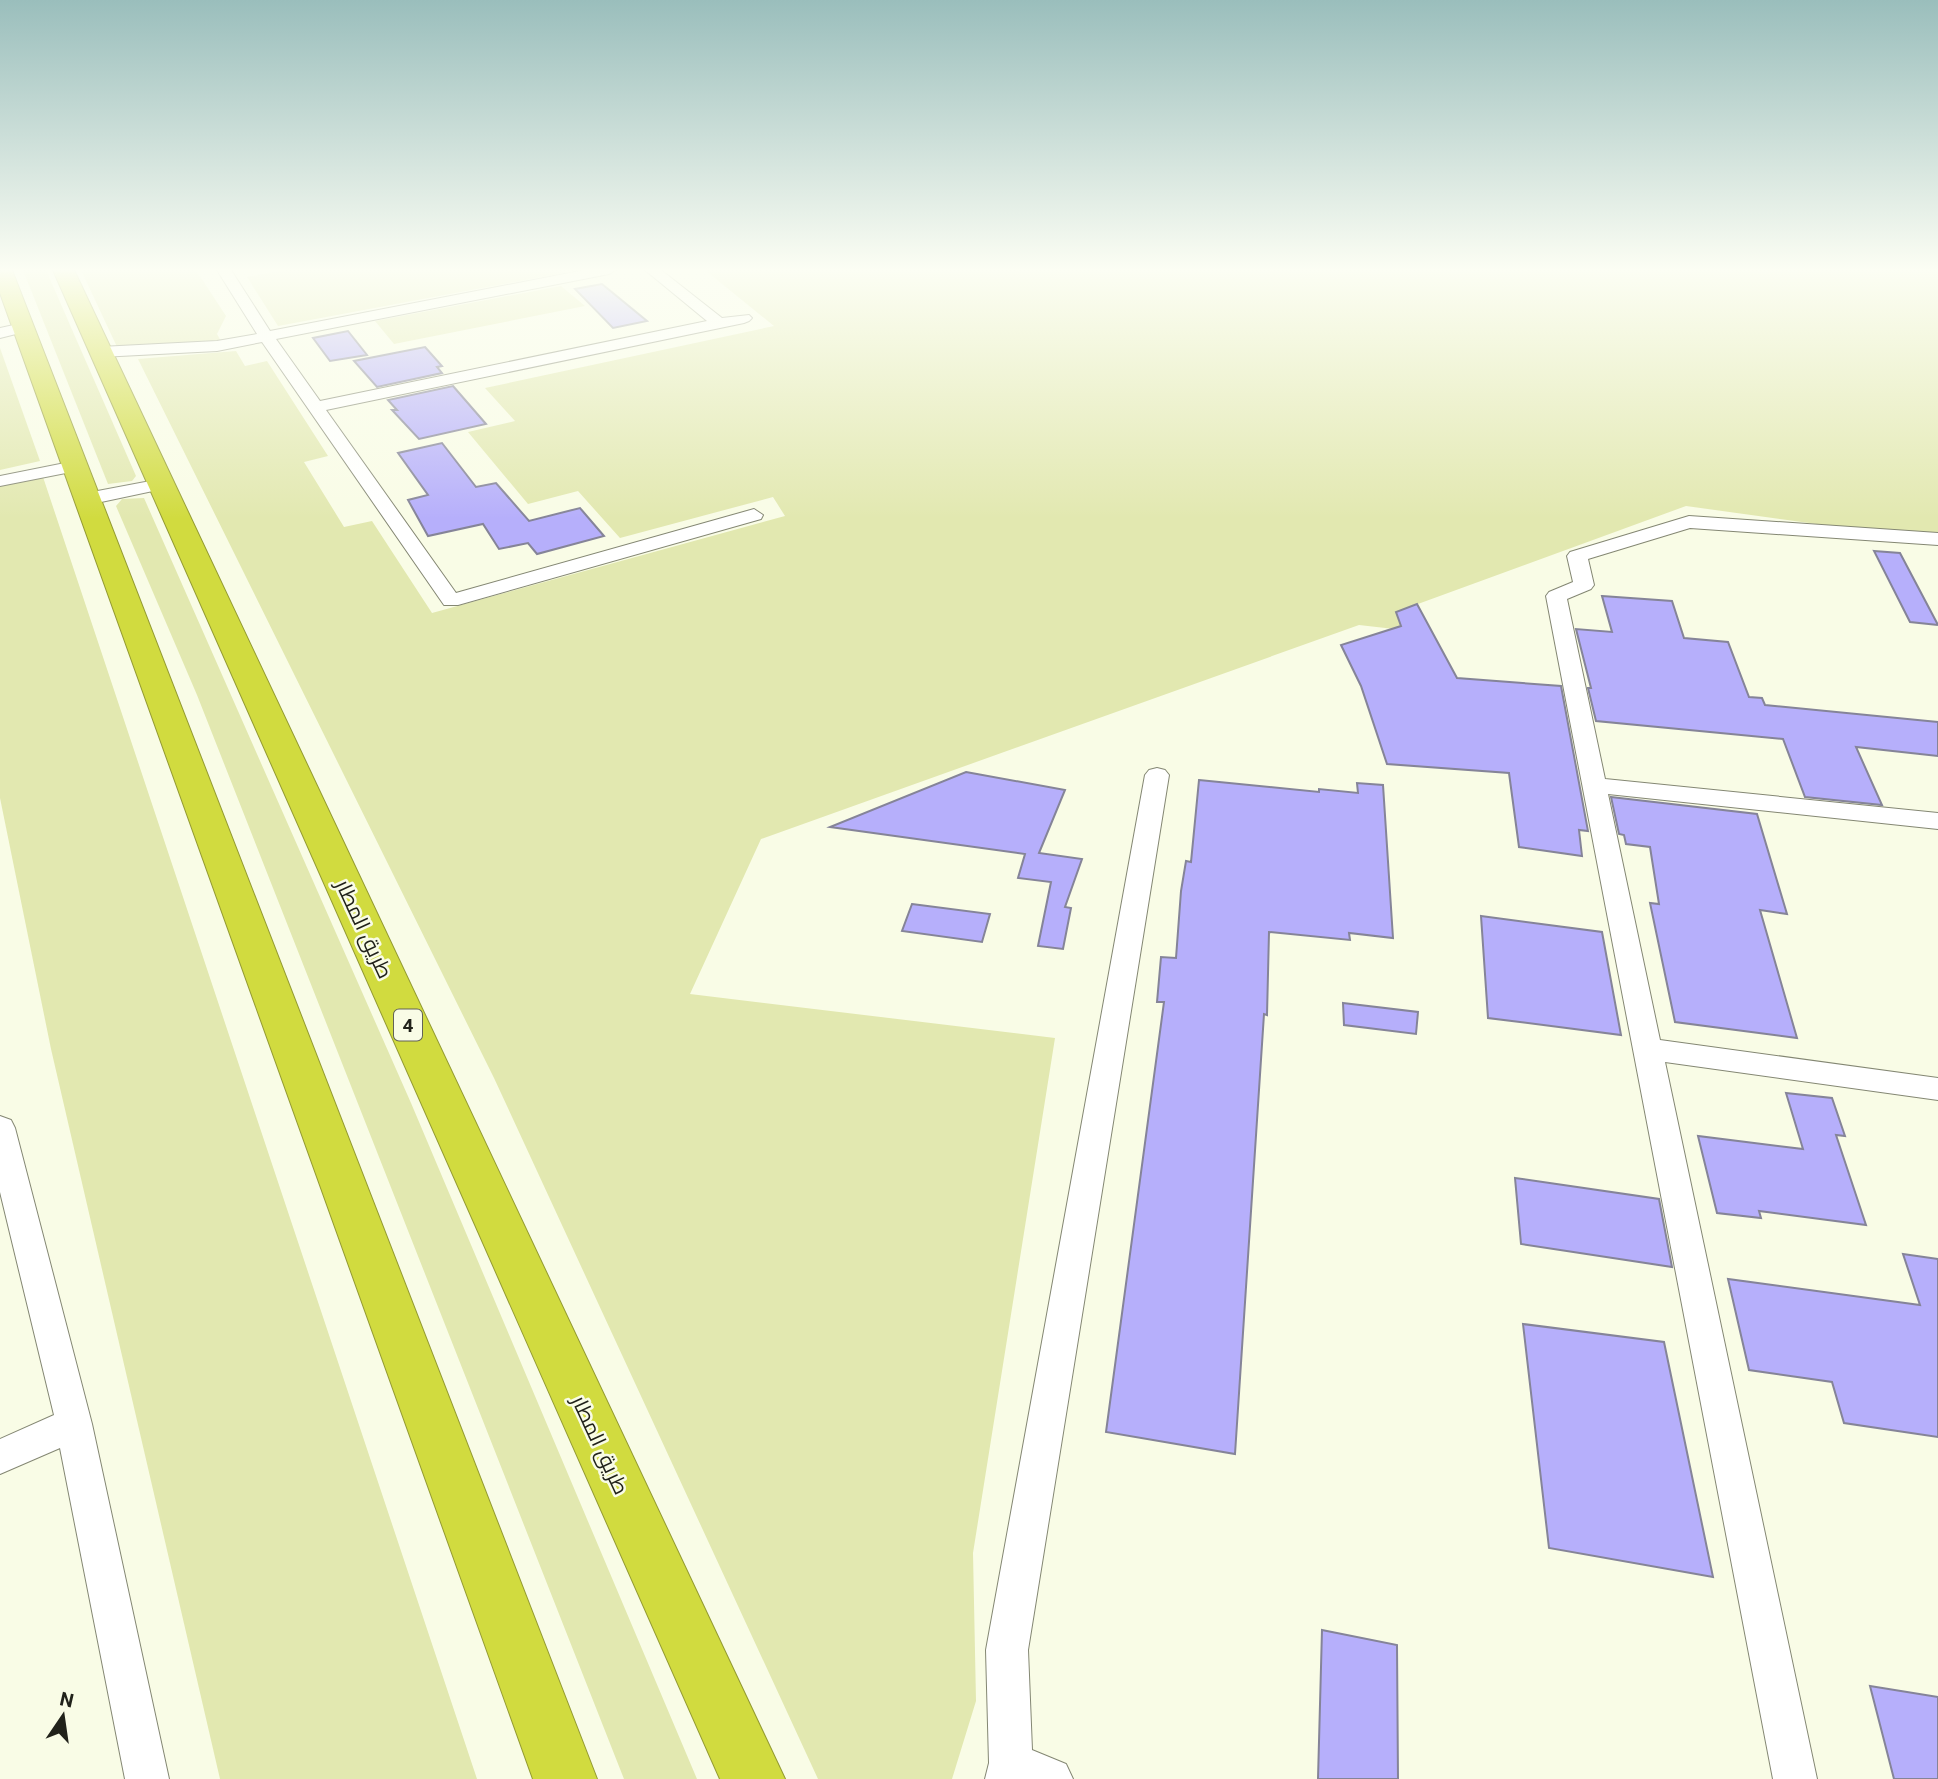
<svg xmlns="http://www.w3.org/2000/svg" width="1938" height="1779" font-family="Roboto,Cairo,sans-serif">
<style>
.green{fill:#e2e8b0}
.building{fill:#b6affb;stroke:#858498;stroke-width:2}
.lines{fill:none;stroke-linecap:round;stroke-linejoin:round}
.street-casing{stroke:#848773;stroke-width:2}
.highway-casing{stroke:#939a32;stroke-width:2}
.street{fill:#fff;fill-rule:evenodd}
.highway{fill:#d1db3f;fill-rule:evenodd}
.labels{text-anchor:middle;stroke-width:5;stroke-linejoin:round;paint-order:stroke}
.shield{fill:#f9fce6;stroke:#626357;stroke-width:2}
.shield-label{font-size:19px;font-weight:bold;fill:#21221a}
.street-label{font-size:21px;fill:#21221a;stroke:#f9fce6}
</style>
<rect width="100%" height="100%" fill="#f9fce6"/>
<g class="green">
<path d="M 23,270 L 46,270 L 136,476 L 132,481 L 108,484 Z"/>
<path d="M 81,270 L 196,270 L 226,316 L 217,334 L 223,345 L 118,349 Z"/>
<path d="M 284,270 L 579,270 L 278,326 L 247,277 Z"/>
<path d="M 705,270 L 1938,270 L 1938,535 L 1890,534 L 1686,506 L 1396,612 L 1403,630 L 1359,625 L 761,839 L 690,994 L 1055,1038 L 973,1553 L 976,1701 L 952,1779 L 818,1779 L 494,1078 L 138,359 L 236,351 L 245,366 L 267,361 L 328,456 L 304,462 L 344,527 L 372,521 L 432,613 L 785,516 L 773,497 L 620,538 L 578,491 L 528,504 L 468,432 L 515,421 L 485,388 L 774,326 Z"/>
<path d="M 561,286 L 585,306 L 394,344 L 375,321 Z"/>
<path d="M 0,348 L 40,461 L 0,470 Z"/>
<path d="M 43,477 L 477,1779 L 220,1779 L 51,1049 L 0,798 L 0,485 Z"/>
<path d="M 144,498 L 411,1103 L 697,1779 L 624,1779 L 197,695 L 116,506 L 122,499 Z"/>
</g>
<g class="building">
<path d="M 602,284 L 647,321 L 613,328 L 575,289 Z"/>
<path d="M 348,331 L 367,355 L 330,361 L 313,338 Z"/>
<path d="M 425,347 L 442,366 L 437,367 L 442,373 L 377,387 L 354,361 Z"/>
<path d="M 453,386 L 486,424 L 419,439 L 392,410 L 397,410 L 388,400 Z"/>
<path d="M 442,443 L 476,487 L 496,483 L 529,521 L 580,508 L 604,536 L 537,554 L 528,543 L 499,549 L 483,524 L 428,536 L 408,500 L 428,495 L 398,453 Z"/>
<path d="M 1874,551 L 1900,553 L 1938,625 L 1910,622 Z"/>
<path d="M 1602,596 L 1672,601 L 1684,638 L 1728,642 L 1749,697 L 1762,698 L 1765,705 L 1938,722 L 1938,756 L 1856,747 L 1882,805 L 1805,797 L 1783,739 L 1596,721 L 1588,688 L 1591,688 L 1576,629 L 1612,632 Z"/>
<path d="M 1417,604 L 1457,678 L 1561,686 L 1588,831 L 1579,830 L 1582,856 L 1519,847 L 1509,773 L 1387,764 L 1361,686 L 1341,645 L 1401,626 L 1396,612 Z"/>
<path d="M 966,772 L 1065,790 L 1039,853 L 1082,859 L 1065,907 L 1071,908 L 1063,949 L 1038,946 L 1051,882 L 1018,878 L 1025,854 L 830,827 Z"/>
<path d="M 1199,780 L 1319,792 L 1319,789 L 1358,793 L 1357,783 L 1383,785 L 1393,938 L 1349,933 L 1350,940 L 1269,932 L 1267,1015 L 1264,1014 L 1235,1454 L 1106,1432 L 1164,1002 L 1157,1002 L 1161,957 L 1176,958 L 1181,891 L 1186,861 L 1191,862 Z"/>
<path d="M 1611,797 L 1757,814 L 1787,914 L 1760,910 L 1797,1038 L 1675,1022 L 1650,903 L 1659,904 L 1650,847 L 1626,844 L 1624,835 L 1619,834 Z"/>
<path d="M 912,904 L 990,914 L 982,942 L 902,931 Z"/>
<path d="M 1481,916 L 1602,932 L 1621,1035 L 1488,1018 Z"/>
<path d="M 1343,1003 L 1418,1012 L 1416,1034 L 1344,1025 Z"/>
<path d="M 1786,1093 L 1832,1098 L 1845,1136 L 1836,1135 L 1866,1225 L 1759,1211 L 1761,1218 L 1717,1213 L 1698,1136 L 1803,1149 Z"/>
<path d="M 1515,1178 L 1659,1199 L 1672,1267 L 1521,1244 Z"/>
<path d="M 1903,1254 L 1938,1259 L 1938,1437 L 1844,1423 L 1832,1382 L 1749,1370 L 1728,1279 L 1920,1305 Z"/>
<path d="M 1523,1324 L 1664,1342 L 1713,1577 L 1549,1548 Z"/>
<path d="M 1322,1630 L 1397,1645 L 1398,1779 L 1318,1779 Z"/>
<path d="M 1870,1686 L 1938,1697 L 1938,1779 L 1894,1779 Z"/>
</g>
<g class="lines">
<g class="street-casing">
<g id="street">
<path d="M 217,270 L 231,270 L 270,331 L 585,270 L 616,270 L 609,274 L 276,339 L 320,401 L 707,321 L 645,270 L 661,270 L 722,318 L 749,315 L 752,318 L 749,321 L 744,323 L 326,410 L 456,593 L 747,511 L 754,509 L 763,515 L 761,519 L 458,605 L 444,605 L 262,342 L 217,351 L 100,357 L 92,352 L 100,347 L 217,341 L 257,334 Z"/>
<path d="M 23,323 L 31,328 L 28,331 L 0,338 L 0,328 Z"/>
<path d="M 75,461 L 84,466 L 81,470 L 0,486 L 0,476 Z"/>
<path d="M 161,479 L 167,480 L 170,484 L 167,488 L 87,505 L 78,499 L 87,493 Z"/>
<path d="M 1689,516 L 1938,533 L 1938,545 L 1690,528 L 1588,559 L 1594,585 L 1591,589 L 1567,599 L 1605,779 L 1938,813 L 1938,829 L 1608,794 L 1660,1040 L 1938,1078 L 1938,1100 L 1665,1062 L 1817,1779 L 1773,1779 L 1546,596 L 1549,592 L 1573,582 L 1567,556 L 1570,552 Z"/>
<path d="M 1157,768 L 1165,770 L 1169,775 L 1028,1650 L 1032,1750 L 1066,1764 L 1073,1779 L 985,1779 L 989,1763 L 986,1650 L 1145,775 L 1149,770 Z"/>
<path d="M 0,1116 L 11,1120 L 15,1128 L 92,1424 L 169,1779 L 125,1779 L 60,1448 L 0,1474 L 0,1439 L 54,1415 L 0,1192 Z"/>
</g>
</g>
<g class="highway-casing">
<g id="highway">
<path d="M 0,270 L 12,270 L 597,1779 L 533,1779 L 0,293 Z"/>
<path d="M 53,270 L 74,270 L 785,1779 L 720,1779 Z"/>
</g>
</g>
<use href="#street" class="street"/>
<use href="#highway" class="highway"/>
</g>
<linearGradient id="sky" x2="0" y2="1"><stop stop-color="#9abebc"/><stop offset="0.52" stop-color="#fcfef4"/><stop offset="1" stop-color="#fcfef4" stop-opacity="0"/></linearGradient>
<rect width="1938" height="519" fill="url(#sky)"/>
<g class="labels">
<rect class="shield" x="394" y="1009.5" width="28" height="31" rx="5"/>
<g class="shield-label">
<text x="408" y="1032">4</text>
</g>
<g class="street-label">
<text transform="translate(364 929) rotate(65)" y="7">طريق المطار</text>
<text transform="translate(600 1445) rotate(65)" y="7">طريق المطار</text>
</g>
</g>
<g transform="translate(63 1716) rotate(13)" stroke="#f9fce6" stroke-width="5" paint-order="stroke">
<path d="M0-5L12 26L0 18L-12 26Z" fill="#21221a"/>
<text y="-10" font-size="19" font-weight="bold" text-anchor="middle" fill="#21221a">N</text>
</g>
</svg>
